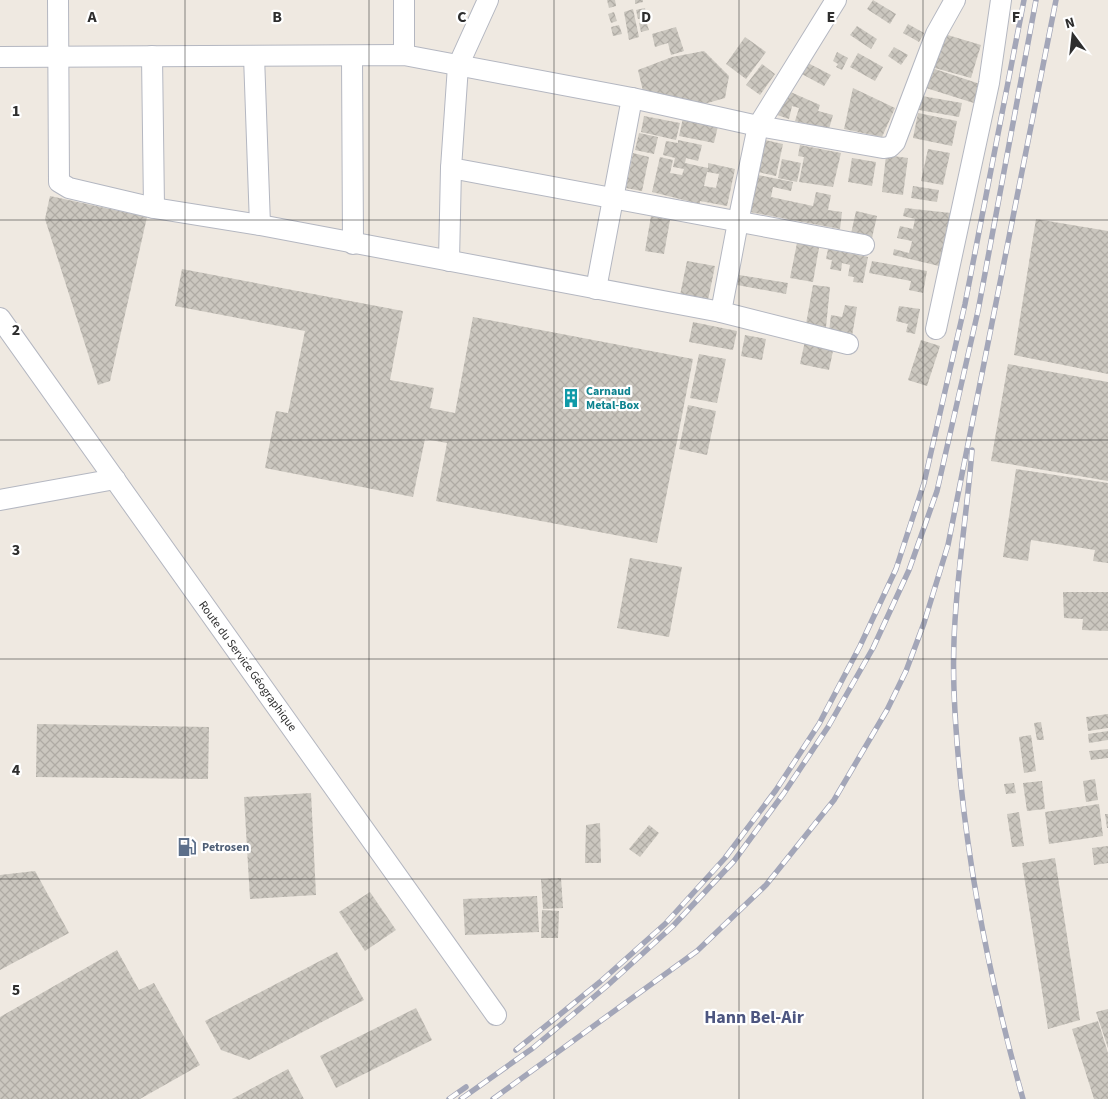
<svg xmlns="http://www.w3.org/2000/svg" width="1108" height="1099" font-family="'Source Sans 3',sans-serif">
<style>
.building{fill:url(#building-cross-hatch);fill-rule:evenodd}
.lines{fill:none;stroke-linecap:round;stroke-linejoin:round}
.minor-casing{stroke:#b4b7c1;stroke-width:22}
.minor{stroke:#fff;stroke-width:20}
.rail-casing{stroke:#a3a6b8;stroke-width:5.5}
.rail{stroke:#fff;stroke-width:4;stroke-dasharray:11;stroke-linecap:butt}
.grid{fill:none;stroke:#2e2e2e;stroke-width:1;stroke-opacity:0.55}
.labels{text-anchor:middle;stroke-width:4.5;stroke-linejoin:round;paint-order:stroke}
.culture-label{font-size:12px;font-weight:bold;fill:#0d838f;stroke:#fff;text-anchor:start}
.street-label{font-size:12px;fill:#2e2e2e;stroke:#fff}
.service-label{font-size:12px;font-weight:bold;fill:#4e5e75;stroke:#fff;text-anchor:start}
.district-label{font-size:18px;font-weight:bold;fill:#4d5680;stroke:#fff}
.grid-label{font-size:16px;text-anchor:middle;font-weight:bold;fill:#2e2e2e;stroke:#fff;stroke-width:4.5;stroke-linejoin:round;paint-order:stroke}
</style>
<defs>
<pattern id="building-cross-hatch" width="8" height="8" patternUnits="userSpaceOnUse" patternTransform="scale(1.25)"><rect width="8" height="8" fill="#cbc7bf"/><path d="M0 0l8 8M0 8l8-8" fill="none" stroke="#afaba4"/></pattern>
</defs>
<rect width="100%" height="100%" fill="#efe9e1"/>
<g class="building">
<path d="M 607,0 L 615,0 L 616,6 L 609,8 Z"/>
<path d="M 635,0 L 643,0 L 643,2 L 635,4 Z"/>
<path d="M 873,0 L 896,14 L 890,24 L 867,9 Z"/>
<path d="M 645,8 L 647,17 L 638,19 L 636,10 Z"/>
<path d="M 633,9 L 639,37 L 629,40 L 624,12 Z"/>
<path d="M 614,12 L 617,21 L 611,23 L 608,14 Z"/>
<path d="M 646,21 L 649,30 L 641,32 L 639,23 Z"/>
<path d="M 908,24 L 924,33 L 919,42 L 903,33 Z"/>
<path d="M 619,25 L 622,34 L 613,36 L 611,27 Z"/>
<path d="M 857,26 L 877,39 L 871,49 L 850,35 Z"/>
<path d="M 676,27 L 684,51 L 671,55 L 668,43 L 655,47 L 652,34 Z"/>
<path d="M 941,33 L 981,45 L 971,78 L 931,67 Z"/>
<path d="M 745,37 L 766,52 L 746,79 L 726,64 Z"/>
<path d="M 894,47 L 908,55 L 901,65 L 888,56 Z"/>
<path d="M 704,51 L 729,76 L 725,98 L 704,104 L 675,97 L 653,100 L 643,91 L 638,70 L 672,57 Z"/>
<path d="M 837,52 L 848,58 L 842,70 L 836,67 L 838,64 L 833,61 Z"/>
<path d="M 858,53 L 883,67 L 875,81 L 850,67 Z"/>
<path d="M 806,62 L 831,75 L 824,86 L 800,73 Z"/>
<path d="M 762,64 L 775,74 L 760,95 L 746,85 Z"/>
<path d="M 932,68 L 983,85 L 977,104 L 926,88 Z"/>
<path d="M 853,88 L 895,108 L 882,137 L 844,129 Z"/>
<path d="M 786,90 L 820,105 L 818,111 L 833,115 L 829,129 L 795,121 L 799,108 L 792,106 L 789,119 L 777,115 Z"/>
<path d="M 922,96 L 962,103 L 959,117 L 919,110 Z"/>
<path d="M 918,113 L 957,121 L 952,146 L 913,138 Z"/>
<path d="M 644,116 L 680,123 L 676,140 L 641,132 Z"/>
<path d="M 683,118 L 718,126 L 714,143 L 679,136 Z"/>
<path d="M 639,133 L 658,137 L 654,154 L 635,150 Z"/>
<path d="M 678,140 L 702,145 L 698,161 L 686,158 L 685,163 L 708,168 L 708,163 L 735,169 L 727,206 L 700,201 L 700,204 L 652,192 L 660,157 L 673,160 L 670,173 L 682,175 L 684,169 L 673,167 L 675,158 L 663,155 L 666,141 L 678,143 ZM 707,172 L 719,174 L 716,188 L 704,186 Z"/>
<path d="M 765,140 L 783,144 L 776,176 L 758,172 Z"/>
<path d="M 800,145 L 841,153 L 833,187 L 799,182 L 804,157 L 798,156 Z"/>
<path d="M 928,149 L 950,153 L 943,185 L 921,181 Z"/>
<path d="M 633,153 L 649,157 L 642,191 L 626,188 Z"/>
<path d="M 886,155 L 908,158 L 903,195 L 882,192 Z"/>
<path d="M 852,158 L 876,162 L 872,186 L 848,182 Z"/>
<path d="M 782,159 L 801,163 L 797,182 L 778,178 Z"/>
<path d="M 758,175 L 793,182 L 791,191 L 773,187 L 771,197 L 813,206 L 816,192 L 831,195 L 828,210 L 842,212 L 840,229 L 750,212 Z"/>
<path d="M 913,186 L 939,190 L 937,202 L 911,198 Z"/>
<path d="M 50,196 L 147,217 L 110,381 L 98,385 L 45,219 Z"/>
<path d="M 905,208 L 951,213 L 939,266 L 893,255 L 894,249 L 909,253 L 912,241 L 897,238 L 900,226 L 913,229 L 915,219 L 903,216 Z"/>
<path d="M 856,211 L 877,216 L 872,238 L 851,234 Z"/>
<path d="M 651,216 L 670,220 L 664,254 L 645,251 Z"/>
<path d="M 1036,219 L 1108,231 L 1108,374 L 1014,355 Z"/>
<path d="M 798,238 L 820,242 L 813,282 L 790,278 Z"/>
<path d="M 828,249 L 868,257 L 863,283 L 853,282 L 854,277 L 848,276 L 850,265 L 842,263 L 841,271 L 830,269 L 832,260 L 826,259 Z"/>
<path d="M 687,261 L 715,266 L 707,305 L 679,300 Z"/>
<path d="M 872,261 L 927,271 L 923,293 L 909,290 L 911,281 L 869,273 Z"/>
<path d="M 182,269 L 403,311 L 390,380 L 434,388 L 430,408 L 455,413 L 473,317 L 693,359 L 657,543 L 436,501 L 447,443 L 425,439 L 413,497 L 265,468 L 276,411 L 288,413 L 305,331 L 175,306 Z"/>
<path d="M 739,275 L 788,283 L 786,294 L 737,285 Z"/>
<path d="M 813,285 L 830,287 L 826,327 L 806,324 Z"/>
<path d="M 845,305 L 857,307 L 852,336 L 829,332 L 831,315 L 842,317 Z"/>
<path d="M 899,306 L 920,309 L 915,334 L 906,332 L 908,324 L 896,321 Z"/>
<path d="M 693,322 L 737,331 L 733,350 L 689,342 Z"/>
<path d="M 745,335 L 766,339 L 762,360 L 741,356 Z"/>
<path d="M 921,340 L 940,346 L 927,386 L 908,380 Z"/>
<path d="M 805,341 L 834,346 L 829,370 L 800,364 Z"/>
<path d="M 699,354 L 726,359 L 717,403 L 690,398 Z"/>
<path d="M 1008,364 L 1108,382 L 1108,481 L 991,461 Z"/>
<path d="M 688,405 L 716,411 L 707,455 L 679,449 Z"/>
<path d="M 1016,469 L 1108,483 L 1108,563 L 1093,561 L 1095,550 L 1031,540 L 1028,561 L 1003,557 Z"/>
<path d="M 630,558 L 682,567 L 669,637 L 617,628 Z"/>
<path d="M 1063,592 L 1108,592 L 1108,631 L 1082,630 L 1083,619 L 1064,618 Z"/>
<path d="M 1108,714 L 1108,728 L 1088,731 L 1086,717 Z"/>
<path d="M 1041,722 L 1044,740 L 1037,740 L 1034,723 Z"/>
<path d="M 37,724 L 209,727 L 208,779 L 36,777 Z"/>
<path d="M 1108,731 L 1108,740 L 1089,743 L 1088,734 Z"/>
<path d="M 1031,735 L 1036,771 L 1024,773 L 1019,737 Z"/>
<path d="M 1108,749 L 1108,758 L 1091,760 L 1089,751 Z"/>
<path d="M 1095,779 L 1098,800 L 1086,802 L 1083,781 Z"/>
<path d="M 1042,781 L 1045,809 L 1027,811 L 1023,783 Z"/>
<path d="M 1014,783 L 1016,793 L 1006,794 L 1004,784 Z"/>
<path d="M 311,793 L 316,895 L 250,899 L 244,797 Z"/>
<path d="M 1099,804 L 1103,836 L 1049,844 L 1045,812 Z"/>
<path d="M 1019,812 L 1024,846 L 1012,847 L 1007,814 Z"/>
<path d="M 1105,814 L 1108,814 L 1108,828 L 1107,828 Z"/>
<path d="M 600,823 L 601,863 L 585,863 L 586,825 Z"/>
<path d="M 649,825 L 659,833 L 640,857 L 629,849 Z"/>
<path d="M 1108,846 L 1108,863 L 1094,865 L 1092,848 Z"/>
<path d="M 1055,858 L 1080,1020 L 1048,1029 L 1022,863 Z"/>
<path d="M 35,871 L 69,933 L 0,970 L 0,875 Z"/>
<path d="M 561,878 L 563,908 L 543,909 L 541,879 Z"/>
<path d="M 370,892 L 396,930 L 365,951 L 339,912 Z"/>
<path d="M 537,896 L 539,932 L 465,935 L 463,899 Z"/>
<path d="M 542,910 L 559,911 L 558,938 L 541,938 Z"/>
<path d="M 117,950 L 139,990 L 154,983 L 200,1065 L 140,1099 L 0,1099 L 0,1017 Z"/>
<path d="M 337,952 L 364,1000 L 249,1060 L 221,1050 L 205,1021 Z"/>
<path d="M 416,1008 L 432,1040 L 336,1088 L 320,1056 Z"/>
<path d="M 1108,1009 L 1108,1048 L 1096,1012 Z"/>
<path d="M 1098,1021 L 1108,1053 L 1108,1099 L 1094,1099 L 1072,1029 Z"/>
<path d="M 288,1069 L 304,1099 L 232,1099 Z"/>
</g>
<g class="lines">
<g class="minor-casing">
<g id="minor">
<path d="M 58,0 L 59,182 L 69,188 L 154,208 L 260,225 L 721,312 L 848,344"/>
<path d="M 488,0 L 458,66 L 451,168 L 864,245"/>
<path d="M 404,55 L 404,0"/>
<path d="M 152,56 L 154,208"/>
<path d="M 254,56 L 260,225"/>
<path d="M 352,56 L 353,244"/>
<path d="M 0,57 L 404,55 L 632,98 L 758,126 L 883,148 L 890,147 L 895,142 L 936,34 L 955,0"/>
<path d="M 449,261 L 451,168"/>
<path d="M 596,289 L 632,98"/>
<path d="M 721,312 L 738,222 L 758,126 L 836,0"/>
<path d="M 0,318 L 496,1015"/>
<path d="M 936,329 L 989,83 L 1001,0"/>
<path d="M 0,500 L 115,479"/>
</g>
</g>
<use href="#minor" class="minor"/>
<g class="rail-casing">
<g id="rail">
<path d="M 972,450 C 967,514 956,577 954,641 C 952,689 956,737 961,785 C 972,892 994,996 1023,1099"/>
<path d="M 516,1050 L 600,982 L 665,924 L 725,858 L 776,790 L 819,724 L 860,646 L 896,569 L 924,483 L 965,304 L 1024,0"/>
<path d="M 449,1099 L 466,1087"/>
<path d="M 461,1099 L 533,1048 L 608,985 L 673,926 L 734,861 L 784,793 L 828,727 L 873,648 L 909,570 L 937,491 L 978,311 L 1036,0"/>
<path d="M 493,1099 L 697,951 L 766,885 L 834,800 L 887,710 L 906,671 L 924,623 L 948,545 L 1056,0"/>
</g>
</g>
<use href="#rail" class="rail"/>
</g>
<path class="grid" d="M 185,0 L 185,1099M 369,0 L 369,1099M 554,0 L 554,1099M 739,0 L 739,1099M 923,0 L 923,1099M 0,220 L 1108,220M 0,440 L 1108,440M 0,659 L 1108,659M 0,879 L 1108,879"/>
<defs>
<g id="building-bare" transform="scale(1.5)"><path d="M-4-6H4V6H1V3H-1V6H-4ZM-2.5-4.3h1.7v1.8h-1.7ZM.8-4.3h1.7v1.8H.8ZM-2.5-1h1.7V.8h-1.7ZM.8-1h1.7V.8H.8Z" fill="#0f9aa8" stroke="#fff" stroke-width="2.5" paint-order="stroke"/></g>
<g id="fuel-bare" transform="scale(1.5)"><path d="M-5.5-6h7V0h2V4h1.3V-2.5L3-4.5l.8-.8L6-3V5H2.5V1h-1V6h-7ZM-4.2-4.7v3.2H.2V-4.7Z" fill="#5c6f8a" stroke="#fff" stroke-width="2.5" paint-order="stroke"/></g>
</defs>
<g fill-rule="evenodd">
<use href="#building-bare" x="571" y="398"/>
<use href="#fuel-bare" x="187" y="847"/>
</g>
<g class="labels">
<g class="culture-label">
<text x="586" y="395">Carnaud<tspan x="586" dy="14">Metal-Box</tspan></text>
</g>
<g class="street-label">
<text transform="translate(248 666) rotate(54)" y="4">Route du Service Géographique</text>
</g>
<g class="service-label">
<text x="202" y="851">Petrosen</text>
</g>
<g class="district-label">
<text x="754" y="1023">Hann Bel-Air</text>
</g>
</g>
<g class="grid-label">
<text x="92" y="22">A</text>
<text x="277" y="22">B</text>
<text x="462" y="22">C</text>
<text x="646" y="22">D</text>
<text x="831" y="22">E</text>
<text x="1016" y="22">F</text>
<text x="16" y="116">1</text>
<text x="16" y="335">2</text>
<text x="16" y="555">3</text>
<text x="16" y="775">4</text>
<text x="16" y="995">5</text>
</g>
<g transform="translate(1073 35) rotate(345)" stroke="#ffffff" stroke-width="4" paint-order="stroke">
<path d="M0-4L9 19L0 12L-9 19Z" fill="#2e2e2e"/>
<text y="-8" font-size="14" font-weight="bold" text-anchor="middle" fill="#2e2e2e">N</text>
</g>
</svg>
